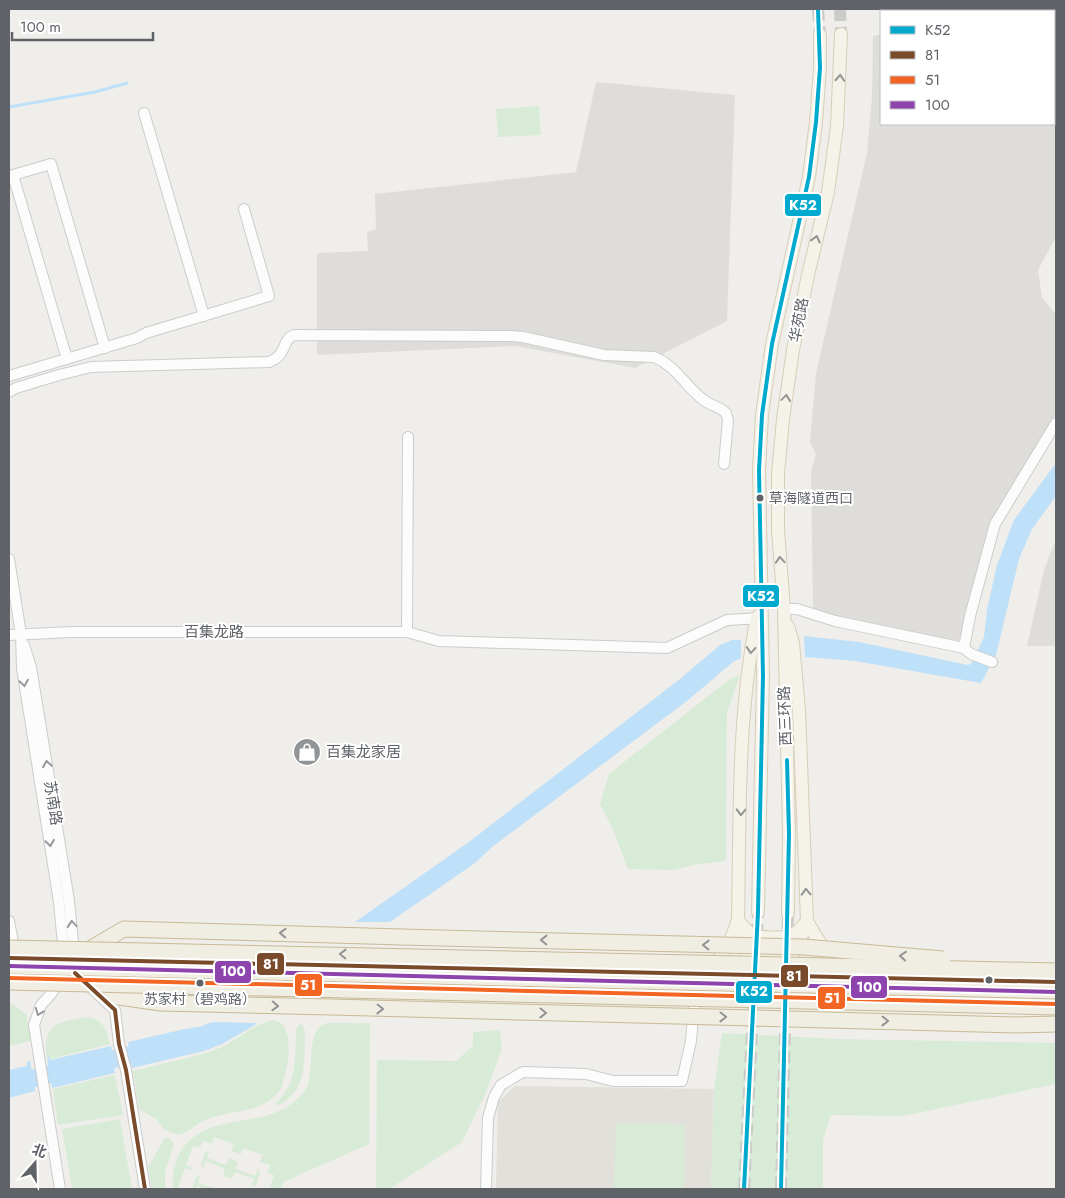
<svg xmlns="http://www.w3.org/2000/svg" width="1065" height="1198" font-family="Jost,'Noto Sans SC',sans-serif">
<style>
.industrial{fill:#dfddda}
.education{fill:#e2e0da}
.green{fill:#d8ebd6}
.water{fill:#bfe0f9}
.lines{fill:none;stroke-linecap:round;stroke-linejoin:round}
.stream{stroke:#bfe0f9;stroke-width:3}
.river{stroke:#bfe0f9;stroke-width:18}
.major-tunnel{stroke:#cbcbca;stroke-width:12;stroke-dasharray:12 6;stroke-linecap:butt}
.minor-casing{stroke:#cbcccc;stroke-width:12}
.major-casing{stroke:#d7ceb8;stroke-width:14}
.highway-casing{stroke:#c8b996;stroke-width:17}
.minor{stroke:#fdfcfc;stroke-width:10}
.major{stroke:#f4f2e9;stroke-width:12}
.highway{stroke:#f0ede3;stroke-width:15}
.highway-bridge-casing{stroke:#c8b996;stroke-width:17;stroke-linecap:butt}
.highway-bridge{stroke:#f0ede3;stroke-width:15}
.bus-1-casing{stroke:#fff;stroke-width:8}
.bus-2-casing{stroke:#fff;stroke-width:8}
.bus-3-casing{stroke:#fff;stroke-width:8}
.bus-4-casing{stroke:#fff;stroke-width:8}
.bus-1{stroke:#00a9ce;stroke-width:4}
.bus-2{stroke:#7a4b2a;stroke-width:4}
.bus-3{stroke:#f26522;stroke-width:4}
.bus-4{stroke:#8e44ad;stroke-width:4}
.oneway{stroke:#939595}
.oneway2{stroke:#96999c}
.oneway3{stroke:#929393}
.bus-dot{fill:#5f6368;stroke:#fff;stroke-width:2}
.labels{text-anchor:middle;stroke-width:4;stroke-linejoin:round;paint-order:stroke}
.bus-label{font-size:14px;fill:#5f6368;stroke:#fff;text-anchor:start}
.street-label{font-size:15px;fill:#5f6368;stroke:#fff}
.poi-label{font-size:15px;fill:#5f6368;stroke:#fff;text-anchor:start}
.line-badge{stroke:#fff;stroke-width:2}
.badge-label{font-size:14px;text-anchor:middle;font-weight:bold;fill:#fff}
</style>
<rect width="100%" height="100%" fill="#efeeea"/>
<g class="industrial">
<path d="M 1056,17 L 1056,237 L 1038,270 L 1042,298 L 1056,314 L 1056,422 L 997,521 L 965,640 L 948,642 L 813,611 L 811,471 L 816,454 L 810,442 L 816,373 L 867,153 L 872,97 L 873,36 L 881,34 L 881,124 L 1054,124 L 1054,18 Z"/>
<path d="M 596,82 L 735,95 L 727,321 L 635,368 L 515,346 L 317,355 L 317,253 L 368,251 L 367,232 L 376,229 L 375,194 L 576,172 Z"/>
<path d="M 1056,539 L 1056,646 L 1027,646 L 1044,570 Z"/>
</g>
<path class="education" d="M 515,1086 L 714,1089 L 711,1189 L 496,1189 L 498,1102 Z"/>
<g class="green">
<path d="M 539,106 L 541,135 L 498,137 L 496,109 Z"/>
<path d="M 740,675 L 727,713 L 726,861 L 699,864 L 672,870 L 628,869 L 613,829 L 600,804 L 609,774 L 730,679 Z"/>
<path d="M 9,1002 L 26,1014 L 31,1041 L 9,1046 Z"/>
<path d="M 87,1017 C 103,1019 107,1030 110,1044 L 50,1059 L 49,1056 L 47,1057 C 42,1023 59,1022 87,1017 Z"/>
<path d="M 273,1020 C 297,1023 288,1070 282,1085 L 283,1085 C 265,1116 235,1108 207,1119 C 197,1123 189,1132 179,1135 L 165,1130 L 156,1119 L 139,1109 L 133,1071 C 162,1063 194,1059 222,1047 C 239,1039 254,1024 273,1020 Z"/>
<path d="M 327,1023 L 370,1023 L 369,1144 L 299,1175 L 284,1182 L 280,1189 L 270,1187 L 274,1175 L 267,1173 L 270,1165 L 260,1162 L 263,1155 L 243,1148 L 241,1154 L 231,1151 L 234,1144 L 214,1137 L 212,1144 L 203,1141 L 200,1148 L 193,1146 L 186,1165 L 193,1168 L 192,1170 L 185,1168 L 178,1187 L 183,1189 L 173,1189 C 172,1172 175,1155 187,1143 C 215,1115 256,1126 287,1107 C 294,1102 302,1096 306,1089 C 316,1070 304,1029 327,1023 Z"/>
<path d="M 302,1024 L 305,1031 C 304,1060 308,1092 277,1106 L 276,1103 C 298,1082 295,1058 296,1030 L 299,1025 Z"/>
<path d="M 500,1030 L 502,1048 L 487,1090 L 462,1142 L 389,1189 L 376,1189 L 377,1060 L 456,1061 L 473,1046 L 473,1032 Z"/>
<path d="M 722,1033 L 836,1039 L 1056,1043 L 1056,1084 L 903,1116 L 831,1115 L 823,1139 L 823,1189 L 711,1189 L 714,1089 Z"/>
<path d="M 115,1075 L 123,1115 L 58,1125 L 53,1089 Z"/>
<path d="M 120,1119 L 132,1189 L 72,1189 L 62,1129 Z"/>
<path d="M 616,1123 L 685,1125 L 684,1189 L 614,1189 Z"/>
<path d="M 165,1138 L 170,1138 L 174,1145 L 165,1171 L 165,1189 L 152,1189 L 148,1167 Z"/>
<path d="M 209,1151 L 207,1158 L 226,1165 L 229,1158 L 238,1162 L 236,1169 L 255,1176 L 258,1169 L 260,1173 L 256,1185 L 251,1186 L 254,1179 L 235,1172 L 232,1179 L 223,1176 L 225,1169 L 206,1161 L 203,1168 L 201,1165 L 205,1152 Z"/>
<path d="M 200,1176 L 198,1183 L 216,1189 L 205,1189 L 197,1186 L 195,1189 L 192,1189 L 196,1177 Z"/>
</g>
<g class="water">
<path d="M 1056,463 L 1056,496 L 1032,529 L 1019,559 L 996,655 L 981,683 L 855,661 L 805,657 L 804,636 L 859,642 L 968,665 L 971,664 L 984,637 L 987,610 L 997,565 L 1014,520 Z"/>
<path d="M 732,640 L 741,640 L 741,658 L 733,662 L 687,701 L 492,847 L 475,863 L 390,922 L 355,922 L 469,842 L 680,679 L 720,645 Z"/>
<path d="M 214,1022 L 256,1023 L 255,1025 L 222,1044 L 204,1051 L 132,1068 L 128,1042 L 185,1029 L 204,1026 L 205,1024 Z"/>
<path d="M 111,1046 L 115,1073 L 52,1088 L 47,1057 L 49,1056 L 50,1060 Z"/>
<path d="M 30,1061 L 35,1091 L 9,1098 L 9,1070 L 27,1066 L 27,1062 Z"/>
</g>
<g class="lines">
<path class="stream" d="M 9,107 L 95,92 L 127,83"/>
<path class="river" d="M 9,1084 L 152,1050"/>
<g class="major-tunnel">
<path d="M 818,9 L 820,35"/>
<path d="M 840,9 L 841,34"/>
<path d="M 787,947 L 788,913"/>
<path d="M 755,972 L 758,912"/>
<path d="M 744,1189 L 754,992"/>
<path d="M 781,1189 L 786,992"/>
</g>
<g class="minor-casing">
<g id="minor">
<path d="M 144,113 L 204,316"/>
<path d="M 67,359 L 13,175 L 51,164 L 105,348"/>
<path d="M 9,376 L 137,338 L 146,333 L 269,296 L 244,209"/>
<path d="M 9,392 L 16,388 L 59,375 L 91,367 L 269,362 C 288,355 281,340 294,335 L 511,336 L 523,337 L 604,355 L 654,357 C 677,366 686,388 705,401 C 712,406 720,407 726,413 L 728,420 L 724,464"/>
<path d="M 9,559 L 21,634 L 22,668 L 59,902 L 64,955"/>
<path d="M 784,609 L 797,609 L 835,621 L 964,648 L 970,616 L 995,524 L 1056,423"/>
<path d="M 407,632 L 408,437"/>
<path d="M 9,635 L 72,632 L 407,632 L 439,641 L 667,648 L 727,620 L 762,618"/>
<path d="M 24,645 L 31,667 L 69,901 L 74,954"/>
<path d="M 964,648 L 971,654 L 992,662"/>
<path d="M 9,921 L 14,948"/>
<path d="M 88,985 L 115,1010 L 119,1044 L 126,1070 L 145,1189"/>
<path d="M 60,1189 L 34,1025 L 41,1005 L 51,994 L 60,980"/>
<path d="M 486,1189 L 488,1118 L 494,1097 L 501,1085 L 523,1072 L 586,1074 L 613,1081 L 682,1081 L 691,1041 L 695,993"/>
</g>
</g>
<g class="major-casing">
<g id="major">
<path d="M 788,626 L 793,643 L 799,710 L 807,921 C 817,940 827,955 843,970"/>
<path d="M 758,912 L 763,676 L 759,470 L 762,415 L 772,344 L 809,177 L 816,122 L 820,68 L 820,35"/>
<path d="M 788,913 L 789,834 L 784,609 L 778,530 L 778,474 L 783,419 L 793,350 L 808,275 L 828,192 L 837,126 L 841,34"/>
<path d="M 738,920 C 742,925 745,931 752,934 C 761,938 781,939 791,935 C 798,933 802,927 806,922"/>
<path d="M 741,937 L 749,958 L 771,991 C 786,968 799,947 807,921"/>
<path d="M 711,968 C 725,954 732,938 738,920 C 740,819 737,716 757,617"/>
</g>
</g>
<g class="highway-casing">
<g id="highway">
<path d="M 83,953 L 124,929 L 402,937"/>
<path d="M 9,958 L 1056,982"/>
<path d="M 9,972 L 1056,998"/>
<path d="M 92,982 L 119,997 L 161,1003 L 332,1007"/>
</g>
</g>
<use href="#minor" class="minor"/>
<use href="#major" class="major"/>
<use href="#highway" class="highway"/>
<g class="highway-bridge-casing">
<g id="highway-bridge">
<path d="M 402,937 L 804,947 L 943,959"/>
<path d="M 9,948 L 1056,971"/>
<path d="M 9,982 L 1056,1007"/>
<path d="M 332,1007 L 1016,1025 L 1056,1024"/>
</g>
</g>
<use href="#highway-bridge" class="highway-bridge"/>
<g class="bus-1-casing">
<g id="bus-1">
<path d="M 744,1189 L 758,912 L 763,676 L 759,470 L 762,415 L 772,344 L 809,177 L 816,122 L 820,68 L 818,9"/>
<path d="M 781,1189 L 789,834 L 787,760"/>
</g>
</g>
<g class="bus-2-casing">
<g id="bus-2">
<path d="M 9,958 L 1056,982"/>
<path d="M 75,973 L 115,1010 L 119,1044 L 126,1070 L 145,1189"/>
</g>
</g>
<g class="bus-3-casing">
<path id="bus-3" d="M 9,978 L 1056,1004"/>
</g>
<g class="bus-4-casing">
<path id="bus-4" d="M 9,966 L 1056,992"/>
</g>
<use href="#bus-1" class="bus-1"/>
<use href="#bus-2" class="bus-2"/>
<use href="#bus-3" class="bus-3"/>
<use href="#bus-4" class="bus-4"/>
</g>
<defs><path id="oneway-chevron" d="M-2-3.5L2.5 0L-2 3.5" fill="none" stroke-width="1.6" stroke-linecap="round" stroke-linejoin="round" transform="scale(1.25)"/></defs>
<g class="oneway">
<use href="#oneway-chevron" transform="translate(840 78) rotate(-87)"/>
<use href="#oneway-chevron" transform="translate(816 239) rotate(-76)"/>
<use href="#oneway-chevron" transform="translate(786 398) rotate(-82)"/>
<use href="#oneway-chevron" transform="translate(780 560) rotate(-94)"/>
<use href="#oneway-chevron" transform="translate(751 650) rotate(95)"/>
<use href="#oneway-chevron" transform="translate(741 812) rotate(92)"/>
<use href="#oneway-chevron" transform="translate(806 892) rotate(-92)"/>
</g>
<g class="oneway2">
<use href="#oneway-chevron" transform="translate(24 683) rotate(81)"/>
<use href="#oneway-chevron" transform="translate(47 764) rotate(-99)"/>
<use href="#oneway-chevron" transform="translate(50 843) rotate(81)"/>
<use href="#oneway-chevron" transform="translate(72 924) rotate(-95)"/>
<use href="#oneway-chevron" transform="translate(39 1012) rotate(112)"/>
</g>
<g class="oneway3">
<use href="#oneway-chevron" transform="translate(283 933) rotate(-178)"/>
<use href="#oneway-chevron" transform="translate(544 940) rotate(-179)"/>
<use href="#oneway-chevron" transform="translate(706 945) rotate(-179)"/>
<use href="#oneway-chevron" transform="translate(343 954) rotate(-179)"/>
<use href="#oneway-chevron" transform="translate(903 956) rotate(-175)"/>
<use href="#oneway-chevron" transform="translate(275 1006) rotate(2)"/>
<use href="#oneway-chevron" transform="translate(380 1009) rotate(1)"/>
<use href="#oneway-chevron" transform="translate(543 1013) rotate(1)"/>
<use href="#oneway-chevron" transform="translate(723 1017) rotate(1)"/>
<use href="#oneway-chevron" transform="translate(885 1021) rotate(1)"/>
</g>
<defs>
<g id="shop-disc" transform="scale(1.4375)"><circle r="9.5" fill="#919496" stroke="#fff"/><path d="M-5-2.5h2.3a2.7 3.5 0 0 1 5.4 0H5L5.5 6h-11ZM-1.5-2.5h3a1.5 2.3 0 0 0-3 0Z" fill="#fff"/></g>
</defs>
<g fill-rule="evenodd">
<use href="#shop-disc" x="307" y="752"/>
</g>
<g class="bus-dot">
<circle cx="760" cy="498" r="4.5"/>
<circle cx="989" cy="980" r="4.5"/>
<circle cx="200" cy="983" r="4.5"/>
</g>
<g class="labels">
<g class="bus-label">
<text x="769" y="503">草海隧道西口</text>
<text x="200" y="1004" text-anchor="middle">苏家村（碧鸡路）</text>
</g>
<g class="street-label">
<text transform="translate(799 320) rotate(-79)" y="5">华苑路</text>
<text x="214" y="637">百集龙路</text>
<text transform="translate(785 716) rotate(-92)" y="5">西三环路</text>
<text transform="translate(53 803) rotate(81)" y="5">苏南路</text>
</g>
<g class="poi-label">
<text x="326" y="757">百集龙家居</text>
</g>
</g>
<g class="line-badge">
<rect x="784" y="193" width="38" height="24" rx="5" fill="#00a9ce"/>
<rect x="742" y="584" width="38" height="24" rx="5" fill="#00a9ce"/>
<rect x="256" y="952" width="29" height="24" rx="5" fill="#7a4b2a"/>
<rect x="214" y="960" width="38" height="24" rx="5" fill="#8e44ad"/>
<rect x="780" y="964" width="29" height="24" rx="5" fill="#7a4b2a"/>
<rect x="294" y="973" width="29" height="24" rx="5" fill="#f26522"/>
<rect x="850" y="975" width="38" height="24" rx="5" fill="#8e44ad"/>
<rect x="735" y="980" width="38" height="24" rx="5" fill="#00a9ce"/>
<rect x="817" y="986" width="29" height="24" rx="5" fill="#f26522"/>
</g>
<g class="badge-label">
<text x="803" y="210">K52</text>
<text x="761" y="601">K52</text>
<text x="271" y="969">81</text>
<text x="233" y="976">100</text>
<text x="794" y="981">81</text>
<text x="308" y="990">51</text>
<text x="869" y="992">100</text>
<text x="754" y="996">K52</text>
<text x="832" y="1003">51</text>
</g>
<rect width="1065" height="1198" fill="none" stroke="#5f6368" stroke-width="20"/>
<rect x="880" y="10" width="175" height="115" fill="#ffffff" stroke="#bfc1c3"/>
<rect x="890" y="26" width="25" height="8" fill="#00a9ce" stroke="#bfc1c3"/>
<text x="925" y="35" font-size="15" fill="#5f6368">K52</text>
<rect x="890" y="51" width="25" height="8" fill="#7a4b2a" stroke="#bfc1c3"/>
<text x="925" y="60" font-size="15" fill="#5f6368">81</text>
<rect x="890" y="76" width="25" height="8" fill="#f26522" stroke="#bfc1c3"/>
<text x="925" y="85" font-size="15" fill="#5f6368">51</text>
<rect x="890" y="101" width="25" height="8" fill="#8e44ad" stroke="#bfc1c3"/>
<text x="925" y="110" font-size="15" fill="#5f6368">100</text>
<g transform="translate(35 1163) rotate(20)" stroke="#ffffff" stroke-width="4" paint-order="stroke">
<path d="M0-4L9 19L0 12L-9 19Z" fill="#5f6368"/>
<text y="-8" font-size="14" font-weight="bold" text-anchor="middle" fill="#5f6368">北</text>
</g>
<path d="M12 32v8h141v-8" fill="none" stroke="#5f6368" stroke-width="2.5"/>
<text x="20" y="32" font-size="15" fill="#5f6368" stroke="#ffffff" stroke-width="4" paint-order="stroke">100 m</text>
</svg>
